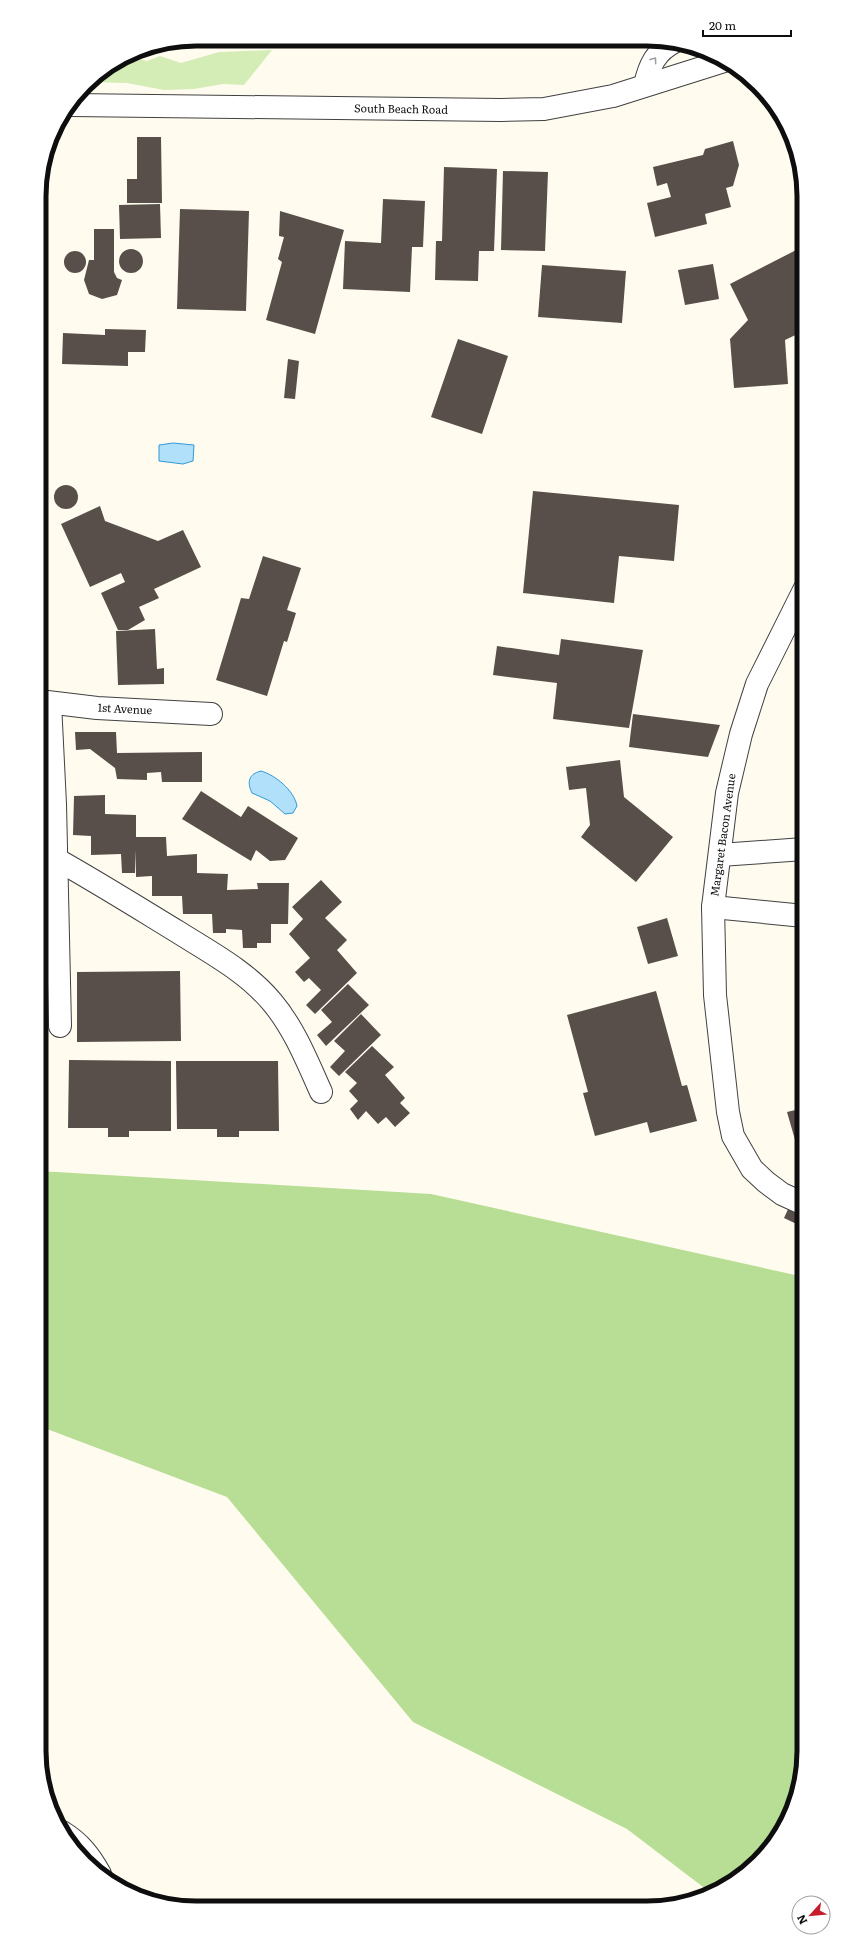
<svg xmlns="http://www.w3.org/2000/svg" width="843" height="1947" font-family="Literata,serif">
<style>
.green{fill:#d4ecb6}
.forest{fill:#b7de94}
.water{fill:#b0e0fa;stroke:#3399d5}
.building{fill:#584f4a}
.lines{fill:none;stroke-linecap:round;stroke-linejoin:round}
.minor-casing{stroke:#414141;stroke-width:24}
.minor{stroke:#fff;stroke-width:22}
.oneway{stroke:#9f9f9f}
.labels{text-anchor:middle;stroke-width:4;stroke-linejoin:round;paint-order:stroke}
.street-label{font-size:11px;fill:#0e0e0e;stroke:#fff}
.rim{fill:none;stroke:#0e0e0e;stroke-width:5}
</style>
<rect width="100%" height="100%" fill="#fffbef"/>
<path class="green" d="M 272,50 L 244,85 L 223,84 L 194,89 L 164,90 L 127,83 L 89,82 L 92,78 L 128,56 L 147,61 L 160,56 L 181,63 L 219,52 Z"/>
<path class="forest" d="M 39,1171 L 431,1194 L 804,1277 L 804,1761 C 800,1777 799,1797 792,1812 C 775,1846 747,1878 711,1893 L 627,1829 L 413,1722 L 227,1497 L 39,1426 Z"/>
<g class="water">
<path d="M 173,443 L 194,445 L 193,461 L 183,464 L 159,461 L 159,445 Z"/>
<path d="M 261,771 C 275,775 294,790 297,806 L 293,813 L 285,814 L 270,801 L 252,793 C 247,783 248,774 261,771 Z"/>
</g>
<g class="building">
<path d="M 137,137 L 161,137 L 162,203 L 127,203 L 127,179 L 137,179 Z"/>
<path d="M 733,141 L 739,165 L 733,186 L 726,188 L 731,207 L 705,214 L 707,224 L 655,237 L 647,203 L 671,197 L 667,183 L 657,186 L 653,167 L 703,155 L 705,149 Z"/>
<path d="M 444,167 L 497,169 L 494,251 L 479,251 L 478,281 L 435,280 L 436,241 L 442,241 Z"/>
<path d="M 503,171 L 548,172 L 545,251 L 501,250 Z"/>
<path d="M 383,199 L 425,201 L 423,247 L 412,247 L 410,292 L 343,289 L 345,241 L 381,243 Z"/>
<path d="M 160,204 L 161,238 L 120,239 L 119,205 Z"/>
<path d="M 180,209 L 249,211 L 246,311 L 177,309 Z"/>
<path d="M 280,211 L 344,230 L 315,334 L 266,320 L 282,262 L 278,259 L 284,237 L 279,236 Z"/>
<path d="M 94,229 L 114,229 L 114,272 L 117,278 L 122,280 L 117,295 L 102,299 L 89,294 L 84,280 L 89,260 L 94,260 Z"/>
<path d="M 804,246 L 804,331 L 785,340 L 788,384 L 734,388 L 730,339 L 748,320 L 730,284 Z"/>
<circle cx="131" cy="261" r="12"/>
<circle cx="75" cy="262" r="11"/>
<path d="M 713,264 L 719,299 L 685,305 L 678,270 Z"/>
<path d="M 39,265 L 43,265 L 43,281 L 46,281 L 47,321 L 39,321 Z"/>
<path d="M 542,265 L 626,271 L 622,323 L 538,317 Z"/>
<path d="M 105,329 L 146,330 L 145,352 L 128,352 L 128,366 L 62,364 L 63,333 L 105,335 Z"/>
<path d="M 458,339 L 508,356 L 482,434 L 431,417 Z"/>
<path d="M 288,359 L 299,361 L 295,399 L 284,398 Z"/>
<path d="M 39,477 L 42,477 L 43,495 L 39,495 Z"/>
<circle cx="66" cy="497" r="12"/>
<path d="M 533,491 L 679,505 L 674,561 L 619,556 L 614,603 L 523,593 Z"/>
<path d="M 100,506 L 105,521 L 158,541 L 183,530 L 201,567 L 154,589 L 159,598 L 139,607 L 145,620 L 128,630 L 118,630 L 101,593 L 125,582 L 121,573 L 90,587 L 61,524 Z"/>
<path d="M 263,556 L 301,568 L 287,610 L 296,613 L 287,642 L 284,641 L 267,696 L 216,680 L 241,598 L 249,599 Z"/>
<path d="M 155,629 L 157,669 L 164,668 L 164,684 L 118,685 L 116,631 Z"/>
<path d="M 561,639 L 643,650 L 629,728 L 553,719 L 557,683 L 493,675 L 497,646 L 559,655 Z"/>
<path d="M 633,714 L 720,725 L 708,757 L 629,747 Z"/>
<path d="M 75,732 L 116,732 L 117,753 L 202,752 L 202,782 L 162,782 L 161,772 L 147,773 L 147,780 L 117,779 L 115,768 L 90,749 L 76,750 Z"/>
<path d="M 620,760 L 624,797 L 673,837 L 636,882 L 581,837 L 590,825 L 586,788 L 569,790 L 566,767 Z"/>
<path d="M 39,777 L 44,796 L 39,798 Z"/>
<path d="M 201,791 L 241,817 L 248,806 L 298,838 L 285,860 L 270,861 L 256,850 L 251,861 L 182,819 Z"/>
<path d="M 105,795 L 105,814 L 136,815 L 136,837 L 166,837 L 167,856 L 197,854 L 197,873 L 228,874 L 227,890 L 258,889 L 257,883 L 289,883 L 288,924 L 271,924 L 271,943 L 257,943 L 257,948 L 243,948 L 242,930 L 226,929 L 226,933 L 213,933 L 212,914 L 183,914 L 182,896 L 152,896 L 152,876 L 136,877 L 136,850 L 135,873 L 122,873 L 121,854 L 91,855 L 91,836 L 73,835 L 74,796 Z"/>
<path d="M 321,880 L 342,902 L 325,918 L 347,940 L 337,950 L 357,973 L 315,1014 L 306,1005 L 321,990 L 309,978 L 304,982 L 295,972 L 310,958 L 289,934 L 303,919 L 292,907 Z"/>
<path d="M 667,918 L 678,956 L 648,964 L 637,927 Z"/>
<path d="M 180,971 L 181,1041 L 77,1042 L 77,972 Z"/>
<path d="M 348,984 L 369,1005 L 326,1046 L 317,1035 L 332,1022 L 321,1010 Z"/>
<path d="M 656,991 L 682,1086 L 687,1085 L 697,1121 L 650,1133 L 647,1122 L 595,1136 L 583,1093 L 588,1092 L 567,1015 Z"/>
<path d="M 361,1014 L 381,1035 L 339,1076 L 330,1067 L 345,1051 L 334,1041 Z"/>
<path d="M 372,1046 L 394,1067 L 385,1075 L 405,1098 L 400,1103 L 410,1113 L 395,1127 L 386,1117 L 378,1124 L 366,1111 L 358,1120 L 350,1109 L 358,1101 L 349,1091 L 357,1083 L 345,1072 Z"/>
<path d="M 69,1060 L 171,1061 L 171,1131 L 129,1131 L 129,1137 L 108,1137 L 108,1128 L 68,1128 Z"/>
<path d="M 176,1061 L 278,1061 L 279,1131 L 239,1131 L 239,1137 L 217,1137 L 217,1129 L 177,1129 Z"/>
<path d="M 804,1108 L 804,1156 L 800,1157 L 787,1112 Z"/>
<path d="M 790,1205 L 804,1212 L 803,1227 L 784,1218 Z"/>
</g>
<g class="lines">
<g class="minor-casing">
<g id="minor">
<path d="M 645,85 C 649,66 656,51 674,42"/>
<path d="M 72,105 L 501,110 L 544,109 L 613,96 L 724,61"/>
<path d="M 39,701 L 97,708 L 211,714"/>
<path d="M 50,703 L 55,804 L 60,1026"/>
<path d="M 720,855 L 804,849"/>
<path d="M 56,859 C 97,882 137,907 178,932 C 211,953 246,971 272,1002 C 294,1028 307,1061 321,1092"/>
<path d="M 713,907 L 804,916"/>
<path d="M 804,1204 L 782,1194 L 766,1182 L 752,1169 L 733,1136 L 728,1112 L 715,995 L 713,907 L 727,793 L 741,734 L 757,684 L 804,590"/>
<path d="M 62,1832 C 80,1843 90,1856 100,1874"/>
</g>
</g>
<use href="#minor" class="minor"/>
</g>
<defs><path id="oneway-chevron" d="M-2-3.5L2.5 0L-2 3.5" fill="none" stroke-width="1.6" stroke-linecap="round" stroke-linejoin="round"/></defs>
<use class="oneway" href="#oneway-chevron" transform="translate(654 60) rotate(-54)"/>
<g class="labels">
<g class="street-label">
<text transform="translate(401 109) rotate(1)" y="4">South Beach Road</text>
<text transform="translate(125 709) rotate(3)" y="4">1st Avenue</text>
<text transform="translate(723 835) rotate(-82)" y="4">Margaret Bacon Avenue</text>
</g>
</g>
<path d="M0 0H843V1947H0ZM196 46H647A150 150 0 0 1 797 196V1751A150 150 0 0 1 647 1901H196A150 150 0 0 1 46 1751V196A150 150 0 0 1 196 46Z" fill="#fff" fill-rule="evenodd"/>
<path class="rim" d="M196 46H647A150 150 0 0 1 797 196V1751A150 150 0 0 1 647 1901H196A150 150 0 0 1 46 1751V196A150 150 0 0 1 196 46Z"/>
<g transform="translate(811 1915) rotate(243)"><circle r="19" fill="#ffffff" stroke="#9f9f9f"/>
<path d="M0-3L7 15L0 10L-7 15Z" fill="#c71d2a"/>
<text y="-6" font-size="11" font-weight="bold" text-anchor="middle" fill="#0e0e0e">N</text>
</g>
<path d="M703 30v6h88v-6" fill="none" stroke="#0e0e0e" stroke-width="2"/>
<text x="709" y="30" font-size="12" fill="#0e0e0e" stroke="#ffffff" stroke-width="3" paint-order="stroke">20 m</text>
</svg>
